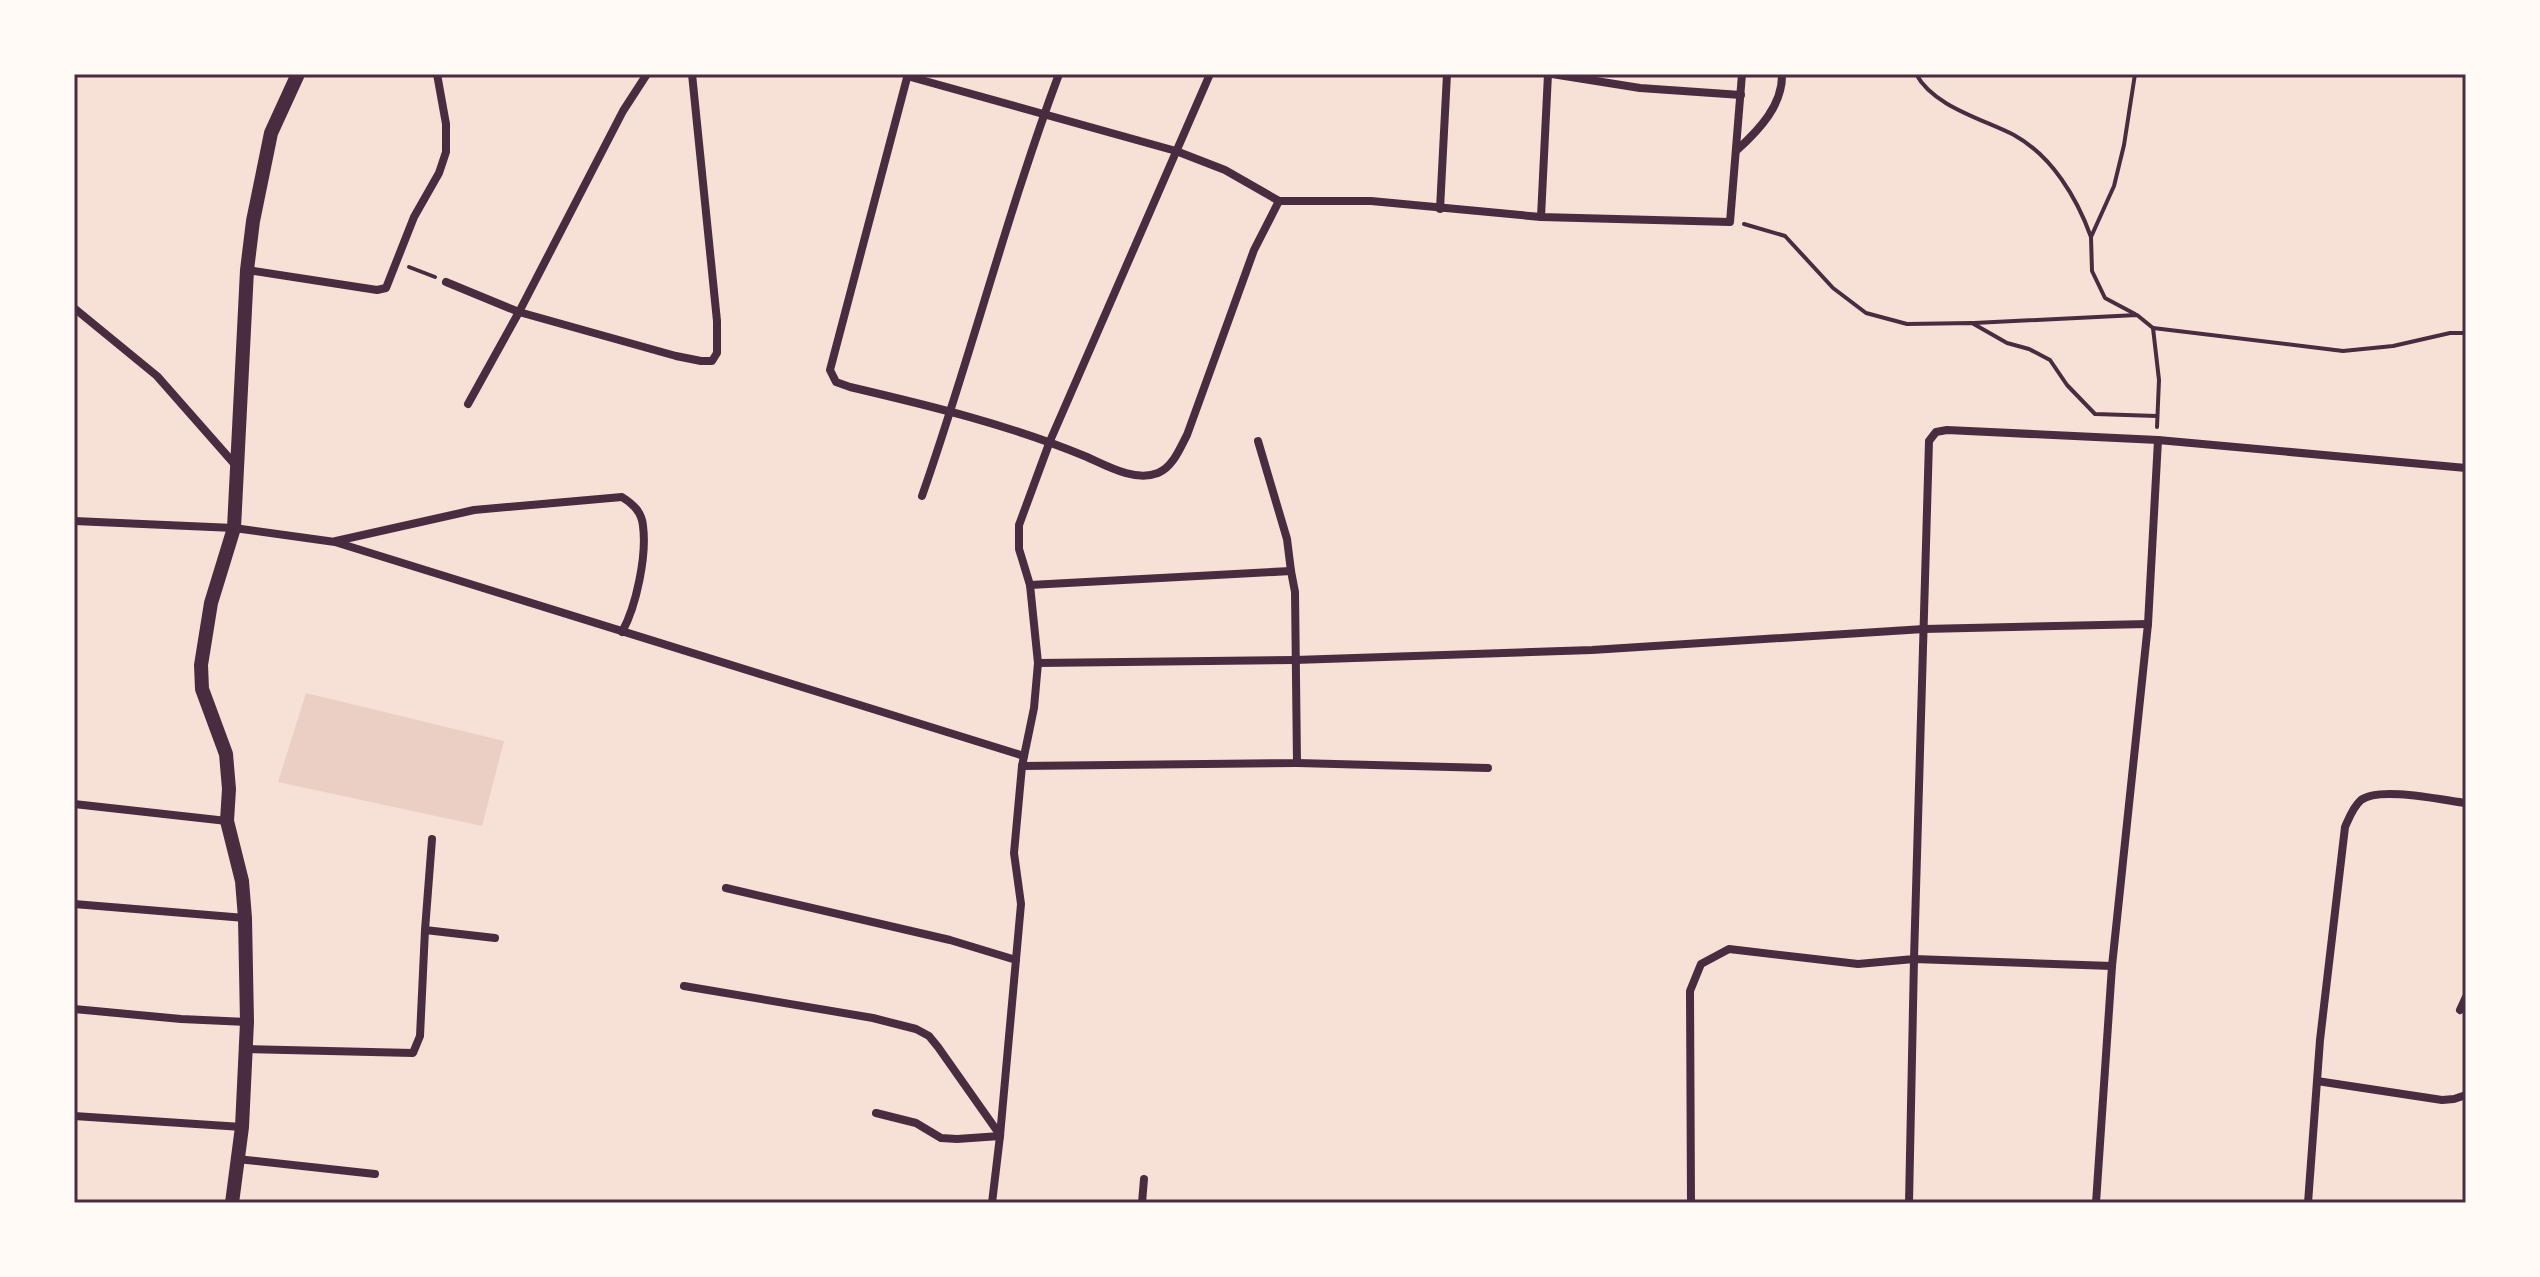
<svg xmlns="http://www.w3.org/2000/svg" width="2540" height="1277" font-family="Ubuntu,sans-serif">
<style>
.green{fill:#ebcfc5}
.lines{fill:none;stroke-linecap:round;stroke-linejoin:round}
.path{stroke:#4a2c40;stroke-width:4}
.minor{stroke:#4a2c40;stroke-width:8}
.tertiary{stroke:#4a2c40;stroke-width:14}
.neatline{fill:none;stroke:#4a2c40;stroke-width:3}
</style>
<rect width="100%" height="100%" fill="#f7e1d7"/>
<path class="green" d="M 306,693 L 504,741 L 482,826 L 278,782 Z"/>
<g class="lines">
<g class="path">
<path d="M 1916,74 C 1934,107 1983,119 2014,135 C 2052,156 2077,198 2091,237"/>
<path d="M 1744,224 L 1785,236 L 1833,288 L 1866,313 L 1907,324 L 1972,323 L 2007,343 L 2029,349 L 2050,360 L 2067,385 L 2095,414 L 2157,416"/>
<path d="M 409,267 L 435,277"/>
<path d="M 2135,314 L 2105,298 L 2092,271 L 2091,237 L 2114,186 L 2124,145 L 2135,74"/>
<path d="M 1974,323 L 2137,315 L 2153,328 L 2159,380 L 2157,427"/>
<path d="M 2153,328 L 2343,351 L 2393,346 L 2450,333 L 2466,333"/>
</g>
<g class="minor">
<path d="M 908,74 L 830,370 L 836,382 L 850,387 C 931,406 1010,425 1087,457 C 1107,466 1135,482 1158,473 C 1173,467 1180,448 1187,435 L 1254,250 L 1279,201"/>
<path d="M 1552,74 L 1640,88 L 1741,95"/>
<path d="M 907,76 L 1176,151 L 1225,170 L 1279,201 L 1371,201 L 1541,217 L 1730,222 L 1742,74"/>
<path d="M 1737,150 C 1759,130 1783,105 1782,74"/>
<path d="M 1440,209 L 1447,74"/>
<path d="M 1541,217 L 1548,74"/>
<path d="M 247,270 L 377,290 L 386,288 L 414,217 L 439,173 L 446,152 L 446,124 L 437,74"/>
<path d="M 446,282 L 519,312 L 676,356 L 701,361 L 712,361 L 717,353 L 717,321 L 692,74"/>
<path d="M 74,308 L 157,376 L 238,468"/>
<path d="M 468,404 L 519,312 L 623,111 L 647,74"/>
<path d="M 1258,441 L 1287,539 L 1291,571"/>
<path d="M 922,496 C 971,356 1007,213 1059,74"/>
<path d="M 74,521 L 234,528 L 335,542 L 1024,756"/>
<path d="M 336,541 L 474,510 L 622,497 C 633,504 642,512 643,526 C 647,556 636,607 622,632"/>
<path d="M 1038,663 L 1295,660 L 1592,650 L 1924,629 L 2148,624"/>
<path d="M 1297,763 L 1488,768"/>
<path d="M 1022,766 L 1297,763 L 1295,592 L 1291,571 L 1030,585"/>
<path d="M 74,804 L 227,821"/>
<path d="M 726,888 L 950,940 L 1016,960"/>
<path d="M 74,904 L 245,918"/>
<path d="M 425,930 L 432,839"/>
<path d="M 684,986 L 873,1018 L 916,1029 L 929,1036 L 938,1047 L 1000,1135"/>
<path d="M 74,1009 L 181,1019 L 247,1022"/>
<path d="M 2460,1010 L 2466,997"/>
<path d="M 245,1049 L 413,1053 L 420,1036 L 425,930 L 495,938"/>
<path d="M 2317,1081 L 2442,1100 L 2454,1099 L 2466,1095"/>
<path d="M 876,1113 L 916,1123 L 941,1138 L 957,1139 L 1000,1136"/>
<path d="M 74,1116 L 242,1127"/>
<path d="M 237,1159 L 375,1174"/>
<path d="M 992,1203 L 1000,1136 L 1021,904 L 1014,853 L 1022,766 L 1034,708 L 1038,663 L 1030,585 L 1019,549 L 1019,525 L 1050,441 L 1210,74"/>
<path d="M 1142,1203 L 1144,1179"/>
<path d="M 1691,1203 L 1690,991 L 1701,964 L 1729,949 L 1858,964 L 1914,959 L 1929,441 L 1936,432 L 1947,430 L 2158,440"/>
<path d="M 1909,1203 L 1914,959 L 2112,966"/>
<path d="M 2096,1203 L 2112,966 L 2148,624 L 2158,440 L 2466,468"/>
<path d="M 2308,1203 L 2320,1040 L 2345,827 C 2349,818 2353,807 2361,800 C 2379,786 2442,800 2466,803"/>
</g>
<path class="tertiary" d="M 232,1203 L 242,1127 L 247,1022 L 245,918 L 242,881 L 227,821 L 229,789 L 226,754 L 202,689 L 201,665 L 211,603 L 234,528 L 247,270 L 253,221 L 271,133 L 298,74"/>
</g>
<rect width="2540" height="1277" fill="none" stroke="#fffaf5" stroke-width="152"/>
<rect x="76" y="76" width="2388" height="1125" class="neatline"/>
</svg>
